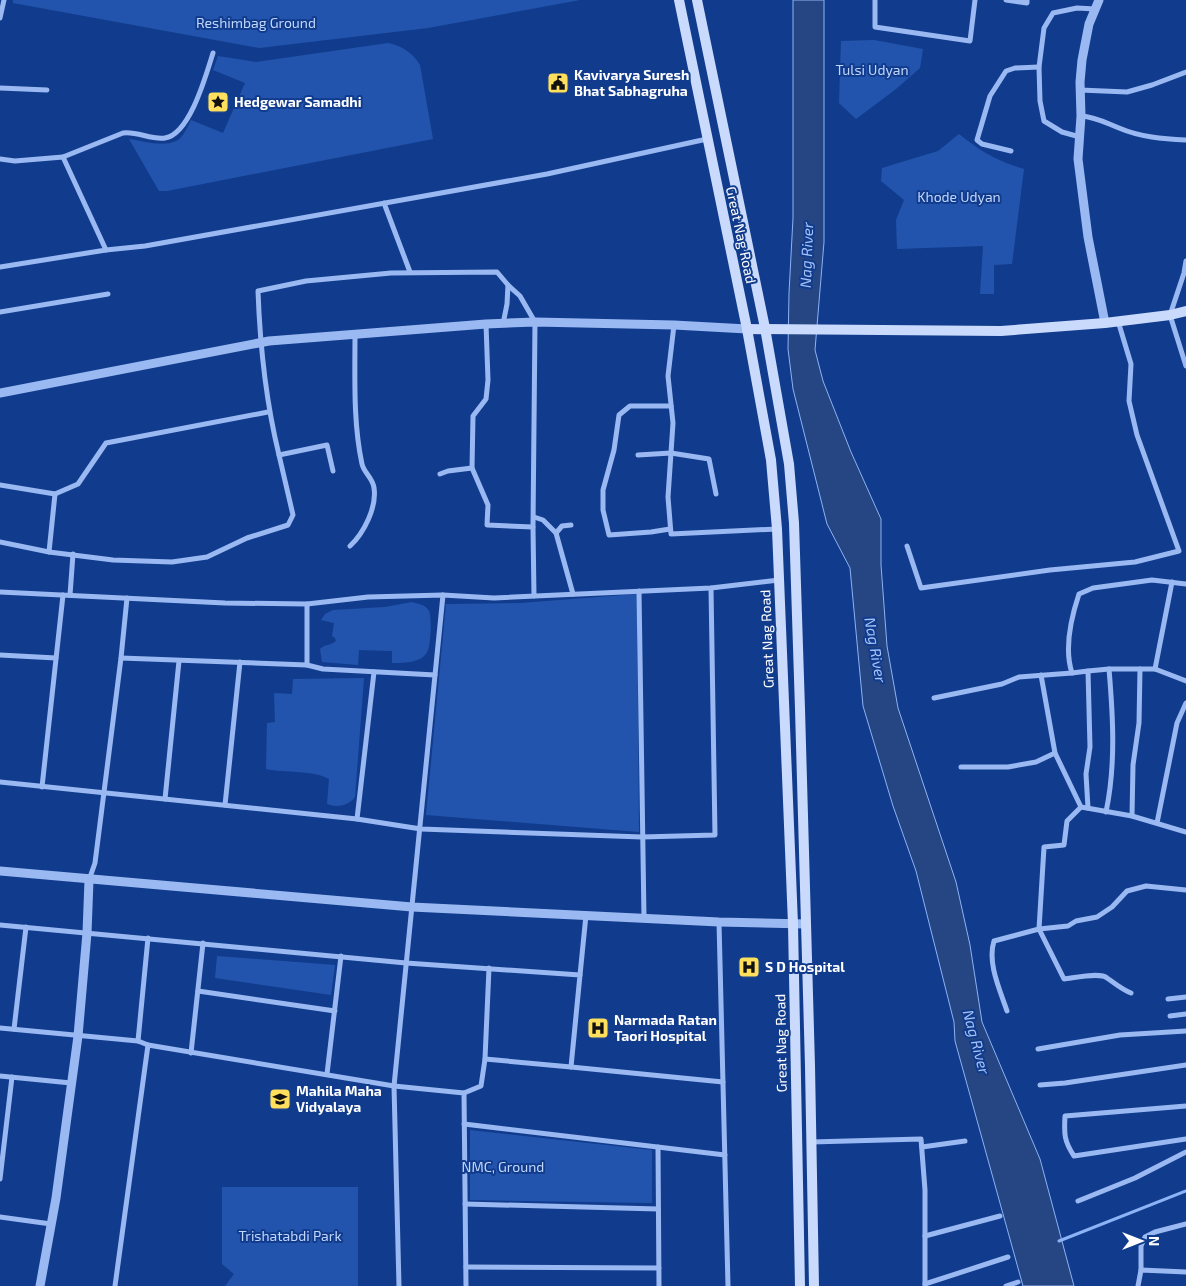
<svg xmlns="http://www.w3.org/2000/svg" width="1186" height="1286" font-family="'Exo 2',sans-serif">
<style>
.green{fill:#2354ad}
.water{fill:#264683;stroke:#8bb3f5}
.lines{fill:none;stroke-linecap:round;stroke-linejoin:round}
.stream{stroke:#8bb3f5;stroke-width:3}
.minor{stroke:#9ab9f2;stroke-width:5}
.tertiary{stroke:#9ab9f2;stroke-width:9}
.secondary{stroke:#c9dafc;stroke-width:10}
.labels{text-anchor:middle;stroke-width:4;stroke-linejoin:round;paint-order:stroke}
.park-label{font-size:14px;fill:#c1d7fd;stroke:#113c8d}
.poi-label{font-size:14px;font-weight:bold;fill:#fff;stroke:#113c8d;text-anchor:start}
.street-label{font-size:14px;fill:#fff;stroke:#113c8d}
.water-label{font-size:15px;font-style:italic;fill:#a6c4f9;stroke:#113c8d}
</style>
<rect width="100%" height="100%" fill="#113c8d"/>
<g class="green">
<path d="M 13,0 L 580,0 L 428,28 L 259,48 L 13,3 Z"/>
<path d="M 874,40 L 923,49 L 920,68 L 896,89 L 856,119 L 839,103 L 841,41 Z"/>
<path d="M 388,43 C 402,46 413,53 420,65 L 433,139 L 167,191 L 159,191 L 129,139 C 143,141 164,148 178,140 C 183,137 188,126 191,120 L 223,133 L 245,83 L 213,70 L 218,56 L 256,62 Z"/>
<path d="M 959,134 C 982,152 995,160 1024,169 L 1012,264 L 994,265 L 994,294 L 980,294 L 983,246 L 897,249 L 896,220 L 904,200 L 881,181 L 882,168 L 938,151 Z"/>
<path d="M 637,594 L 639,832 L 426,815 L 446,604 L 521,603 Z"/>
<path d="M 412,602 C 418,604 425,604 429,611 C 432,618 431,648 426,654 C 419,663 402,663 392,663 L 392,651 L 359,650 L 358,665 L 322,662 L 320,649 C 325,644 330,646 336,641 L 335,638 L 332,636 L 334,623 L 321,620 L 325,614 L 333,610 L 385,607 Z"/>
<path d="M 364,678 L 355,797 C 348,806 337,808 327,804 L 329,779 C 314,770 285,773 266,769 L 267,723 L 275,722 L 274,693 L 292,694 L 293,679 Z"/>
<path d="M 217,956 L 335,965 L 331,995 L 215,978 Z"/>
<path d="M 470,1130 L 652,1150 L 652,1203 L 470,1200 Z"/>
<path d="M 222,1187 L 358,1187 L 358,1286 L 225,1286 L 234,1274 L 222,1264 Z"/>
</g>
<path class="water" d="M 793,0 L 824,0 L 824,242 L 815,350 L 823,381 L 851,452 L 881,519 L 881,565 L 887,646 L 898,708 L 956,882 L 970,945 L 982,1022 L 1040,1159 L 1074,1286 L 1023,1286 L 955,1041 L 954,1022 L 916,871 L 893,806 L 863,706 L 850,568 L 827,524 L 793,389 L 788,349 L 789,293 L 793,218 Z"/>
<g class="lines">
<path class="stream" d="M 1059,1241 L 1186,1191"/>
<g class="minor">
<path d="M 875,0 L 875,27 L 970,41 L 975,0"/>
<path d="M 1006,0 L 1027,3 L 1027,0"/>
<path d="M 0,18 L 4,0"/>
<path d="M 0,88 L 47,90"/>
<path d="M 1080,90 L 1127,92 L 1152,85 L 1186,72"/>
<path d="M 1081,116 C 1096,117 1106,123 1119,128 C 1140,137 1163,139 1186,140"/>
<path d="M 1080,137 L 1062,132 L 1044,121 L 1040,101 L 1039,67 L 1044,28 L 1053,13 L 1077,8 L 1095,9"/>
<path d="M 1011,151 L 982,144 L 977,140 L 990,96 L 1006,71 L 1015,68 L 1039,67"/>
<path d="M 63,157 L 123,133 C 137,131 151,140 165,138 C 190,134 206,75 213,53"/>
<path d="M 0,159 L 15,161 L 63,157 L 106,250 L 0,267"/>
<path d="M 384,203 L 410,272"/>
<path d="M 106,250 L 145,246 L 547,174 L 707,139"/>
<path d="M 1186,261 L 1184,273 L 1170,315 L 1186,366"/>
<path d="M 508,285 L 520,296 L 535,322 L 533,527 L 534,596"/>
<path d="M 0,312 L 108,294"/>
<path d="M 486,324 L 488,380 L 486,399 L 473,416 L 472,468 L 488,505 L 487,525 L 533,527"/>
<path d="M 674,325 L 668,376 L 673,423 L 668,497 L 671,534 L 777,529"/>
<path d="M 638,455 L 671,453 L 709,459 L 716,494"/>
<path d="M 333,471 L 327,445 L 279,455 C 266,402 260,346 258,291 L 306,281 L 391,273 L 497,272 L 508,285 L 507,304 L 503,324"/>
<path d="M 440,474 L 448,471 L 472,468"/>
<path d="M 0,485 L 55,494 L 78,484 L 106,443 L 268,412"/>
<path d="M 534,517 L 543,520 L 556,533 L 573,594"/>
<path d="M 670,529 L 651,532 L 609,535 L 603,510 L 603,490 L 614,450 L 619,415 L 630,406 L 671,406"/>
<path d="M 556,533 L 562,526 L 571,525"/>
<path d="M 0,542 L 49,552 L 113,560 L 172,562 L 207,557 L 247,538 L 288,525 L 293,515 L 279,455"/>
<path d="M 350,546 C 364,533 377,507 374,488 C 373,478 364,473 362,464 C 353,422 355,378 355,334"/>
<path d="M 907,546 L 921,588 L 1050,570 L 1135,562 L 1179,551 L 1137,435 L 1129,401 L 1131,364 L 1118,321"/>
<path d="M 49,552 L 55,494"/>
<path d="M 639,591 L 644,918"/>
<path d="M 0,592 L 225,603 L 307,604 L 368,597 L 443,595 L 494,598 L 711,588 L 779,580"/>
<path d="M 70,595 L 73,554"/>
<path d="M 307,604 L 307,665"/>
<path d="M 0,655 L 56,658"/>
<path d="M 121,658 L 307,665 L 323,669 L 435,675"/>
<path d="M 1109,669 L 1155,669 L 1186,681"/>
<path d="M 1155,669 L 1172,582"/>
<path d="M 1088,671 L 1109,669 C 1113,716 1116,765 1106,812"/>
<path d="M 1041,675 L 1055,753 L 1081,807 L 1132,816 L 1186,832"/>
<path d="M 934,698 L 1002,684 L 1019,677 L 1072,673"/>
<path d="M 961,767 L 1008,767 L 1036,762 L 1055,753"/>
<path d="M 0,782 L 357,819 L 421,829 L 642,837 L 715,835 L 711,588"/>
<path d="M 42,787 L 63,595"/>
<path d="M 165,799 L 179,661"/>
<path d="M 225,805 L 240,662"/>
<path d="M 1088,808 L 1086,774 L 1090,747 L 1088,671 L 1072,673 C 1064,649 1071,618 1079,594 L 1093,588 L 1152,580 L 1186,584"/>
<path d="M 1132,816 L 1133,765 L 1139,723 L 1140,669"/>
<path d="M 357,819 L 374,672"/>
<path d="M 1157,823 L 1177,723 L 1186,703"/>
<path d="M 89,880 L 95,863 L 121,658 L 127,598"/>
<path d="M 719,922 L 728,1286"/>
<path d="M 0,925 L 406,963 L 580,975 L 571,1067 L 723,1082"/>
<path d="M 580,975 L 586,915"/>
<path d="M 198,991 L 335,1011"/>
<path d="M 1131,993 C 1121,989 1116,984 1107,978 C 1100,972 1074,978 1064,979 L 1039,929 L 1068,926 L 1076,921 L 1097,917 L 1112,907 L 1127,891 L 1146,886 L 1186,890"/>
<path d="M 1168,999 L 1186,997"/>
<path d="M 1007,1011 C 1000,990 987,963 994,941 L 1039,929 L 1044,847 L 1064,845 L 1067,821 L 1081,807"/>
<path d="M 1170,1016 L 1186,1014"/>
<path d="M 0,1028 L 138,1041 L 148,1045 L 394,1086 L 464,1093 L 466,1286"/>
<path d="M 14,1029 L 26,927"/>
<path d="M 138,1041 L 148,938"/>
<path d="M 1038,1049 L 1120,1035 L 1186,1031"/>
<path d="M 191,1053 L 203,943"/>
<path d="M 485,1059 L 489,968"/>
<path d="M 327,1074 L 341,956"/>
<path d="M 0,1076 L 71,1083"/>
<path d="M 1040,1085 L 1065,1083 L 1186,1065"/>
<path d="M 464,1093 L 481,1086 L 485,1059 L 571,1067"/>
<path d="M 1186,1106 L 1065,1116 C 1064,1134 1064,1141 1074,1156 L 1186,1139"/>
<path d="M 464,1124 L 725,1155"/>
<path d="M 811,1142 L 921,1139 L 925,1190 L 925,1286"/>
<path d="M 658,1147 L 659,1286"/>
<path d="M 922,1147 L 965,1141"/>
<path d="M 0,1179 L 12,1077"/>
<path d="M 1078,1201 L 1135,1178 L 1186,1152"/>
<path d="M 465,1204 L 658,1209"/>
<path d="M 0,1217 L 51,1224"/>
<path d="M 925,1236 L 1000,1216"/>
<path d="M 466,1267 L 659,1268"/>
<path d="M 1141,1270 L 1141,1246 L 1145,1237 L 1155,1232 L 1186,1224"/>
<path d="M 925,1284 L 1008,1257"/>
<path d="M 115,1286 L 148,1045"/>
<path d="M 399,1286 L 394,1086 L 443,595"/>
<path d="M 1006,1286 L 1018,1282"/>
<path d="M 1138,1286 L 1141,1270 L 1186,1272"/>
</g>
<g class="tertiary">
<path d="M 1099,0 L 1089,24 L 1082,60 L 1080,82 L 1081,116 L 1078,159 L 1088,237 L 1105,323"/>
<path d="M 0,393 L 269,341 L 486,324 L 535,322 L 674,325 L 747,329"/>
<path d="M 0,871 L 412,907 L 719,922 L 806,924"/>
<path d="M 40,1286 L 56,1198 L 78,1036 L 87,933 L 89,880"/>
</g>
<g class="secondary">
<path d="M 679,0 L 747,329 L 771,460 L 777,529 L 793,924 L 800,1286"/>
<path d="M 697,0 L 765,328 L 789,464 L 794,523 L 800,709 L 810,1066 L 814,1286"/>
<path d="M 747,329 L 1001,331 L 1105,323 L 1170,315 L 1186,311"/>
</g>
</g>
<defs>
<g id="civic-square" transform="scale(1.125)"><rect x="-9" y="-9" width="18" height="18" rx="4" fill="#ffdf5b" stroke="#113c8d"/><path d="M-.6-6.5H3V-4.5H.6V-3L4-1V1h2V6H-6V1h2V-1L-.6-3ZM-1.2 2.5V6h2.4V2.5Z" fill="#111"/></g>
<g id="sight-square" transform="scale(1.125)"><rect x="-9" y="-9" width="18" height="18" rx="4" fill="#ffdf5b" stroke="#113c8d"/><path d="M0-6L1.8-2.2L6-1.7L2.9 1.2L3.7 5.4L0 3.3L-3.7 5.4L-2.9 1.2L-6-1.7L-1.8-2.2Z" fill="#111"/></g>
<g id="hospital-square" transform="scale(1.125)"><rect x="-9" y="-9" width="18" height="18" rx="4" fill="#ffdf5b" stroke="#113c8d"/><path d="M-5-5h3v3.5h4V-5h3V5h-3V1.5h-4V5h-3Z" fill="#111"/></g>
<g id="university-square" transform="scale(1.125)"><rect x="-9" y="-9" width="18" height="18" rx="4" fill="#ffdf5b" stroke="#113c8d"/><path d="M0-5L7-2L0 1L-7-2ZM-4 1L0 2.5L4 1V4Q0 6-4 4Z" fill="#111"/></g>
</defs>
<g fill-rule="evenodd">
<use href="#civic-square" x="558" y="83"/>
<use href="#sight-square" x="218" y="102"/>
<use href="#hospital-square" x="749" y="967"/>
<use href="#hospital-square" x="598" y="1028"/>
<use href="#university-square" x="280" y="1099"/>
</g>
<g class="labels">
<g class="park-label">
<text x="256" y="28">Reshimbag Ground</text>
<text x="872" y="75">Tulsi Udyan</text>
<text x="959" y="202">Khode Udyan</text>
<text x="503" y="1172">NMC, Ground</text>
<text x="290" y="1241">Trishatabdi Park</text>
</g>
<g class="poi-label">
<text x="574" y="80">Kavivarya Suresh<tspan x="574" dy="16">Bhat Sabhagruha</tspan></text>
<text x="234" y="107">Hedgewar Samadhi</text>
<text x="765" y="972">S D Hospital</text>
<text x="614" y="1025">Narmada Ratan<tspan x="614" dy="16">Taori Hospital</tspan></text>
<text x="296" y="1096">Mahila Maha<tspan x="296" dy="16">Vidyalaya</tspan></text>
</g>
<g class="street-label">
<text transform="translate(741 235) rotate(78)" y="5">Great Nag Road</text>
<text transform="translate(767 639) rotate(-92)" y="5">Great Nag Road</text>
<text transform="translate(781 1043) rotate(-91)" y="5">Great Nag Road</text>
</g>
<g class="water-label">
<text transform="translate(807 255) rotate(-88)" y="5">Nag River</text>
<text transform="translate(875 650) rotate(80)" y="5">Nag River</text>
<text transform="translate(976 1042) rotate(75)" y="5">Nag River</text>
</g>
</g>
<g transform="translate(1141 1241) rotate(90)" stroke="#113c8d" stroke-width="4" paint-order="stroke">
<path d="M0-4L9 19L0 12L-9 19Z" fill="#ffffff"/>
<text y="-8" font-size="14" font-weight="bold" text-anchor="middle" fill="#ffffff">N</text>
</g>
</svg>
